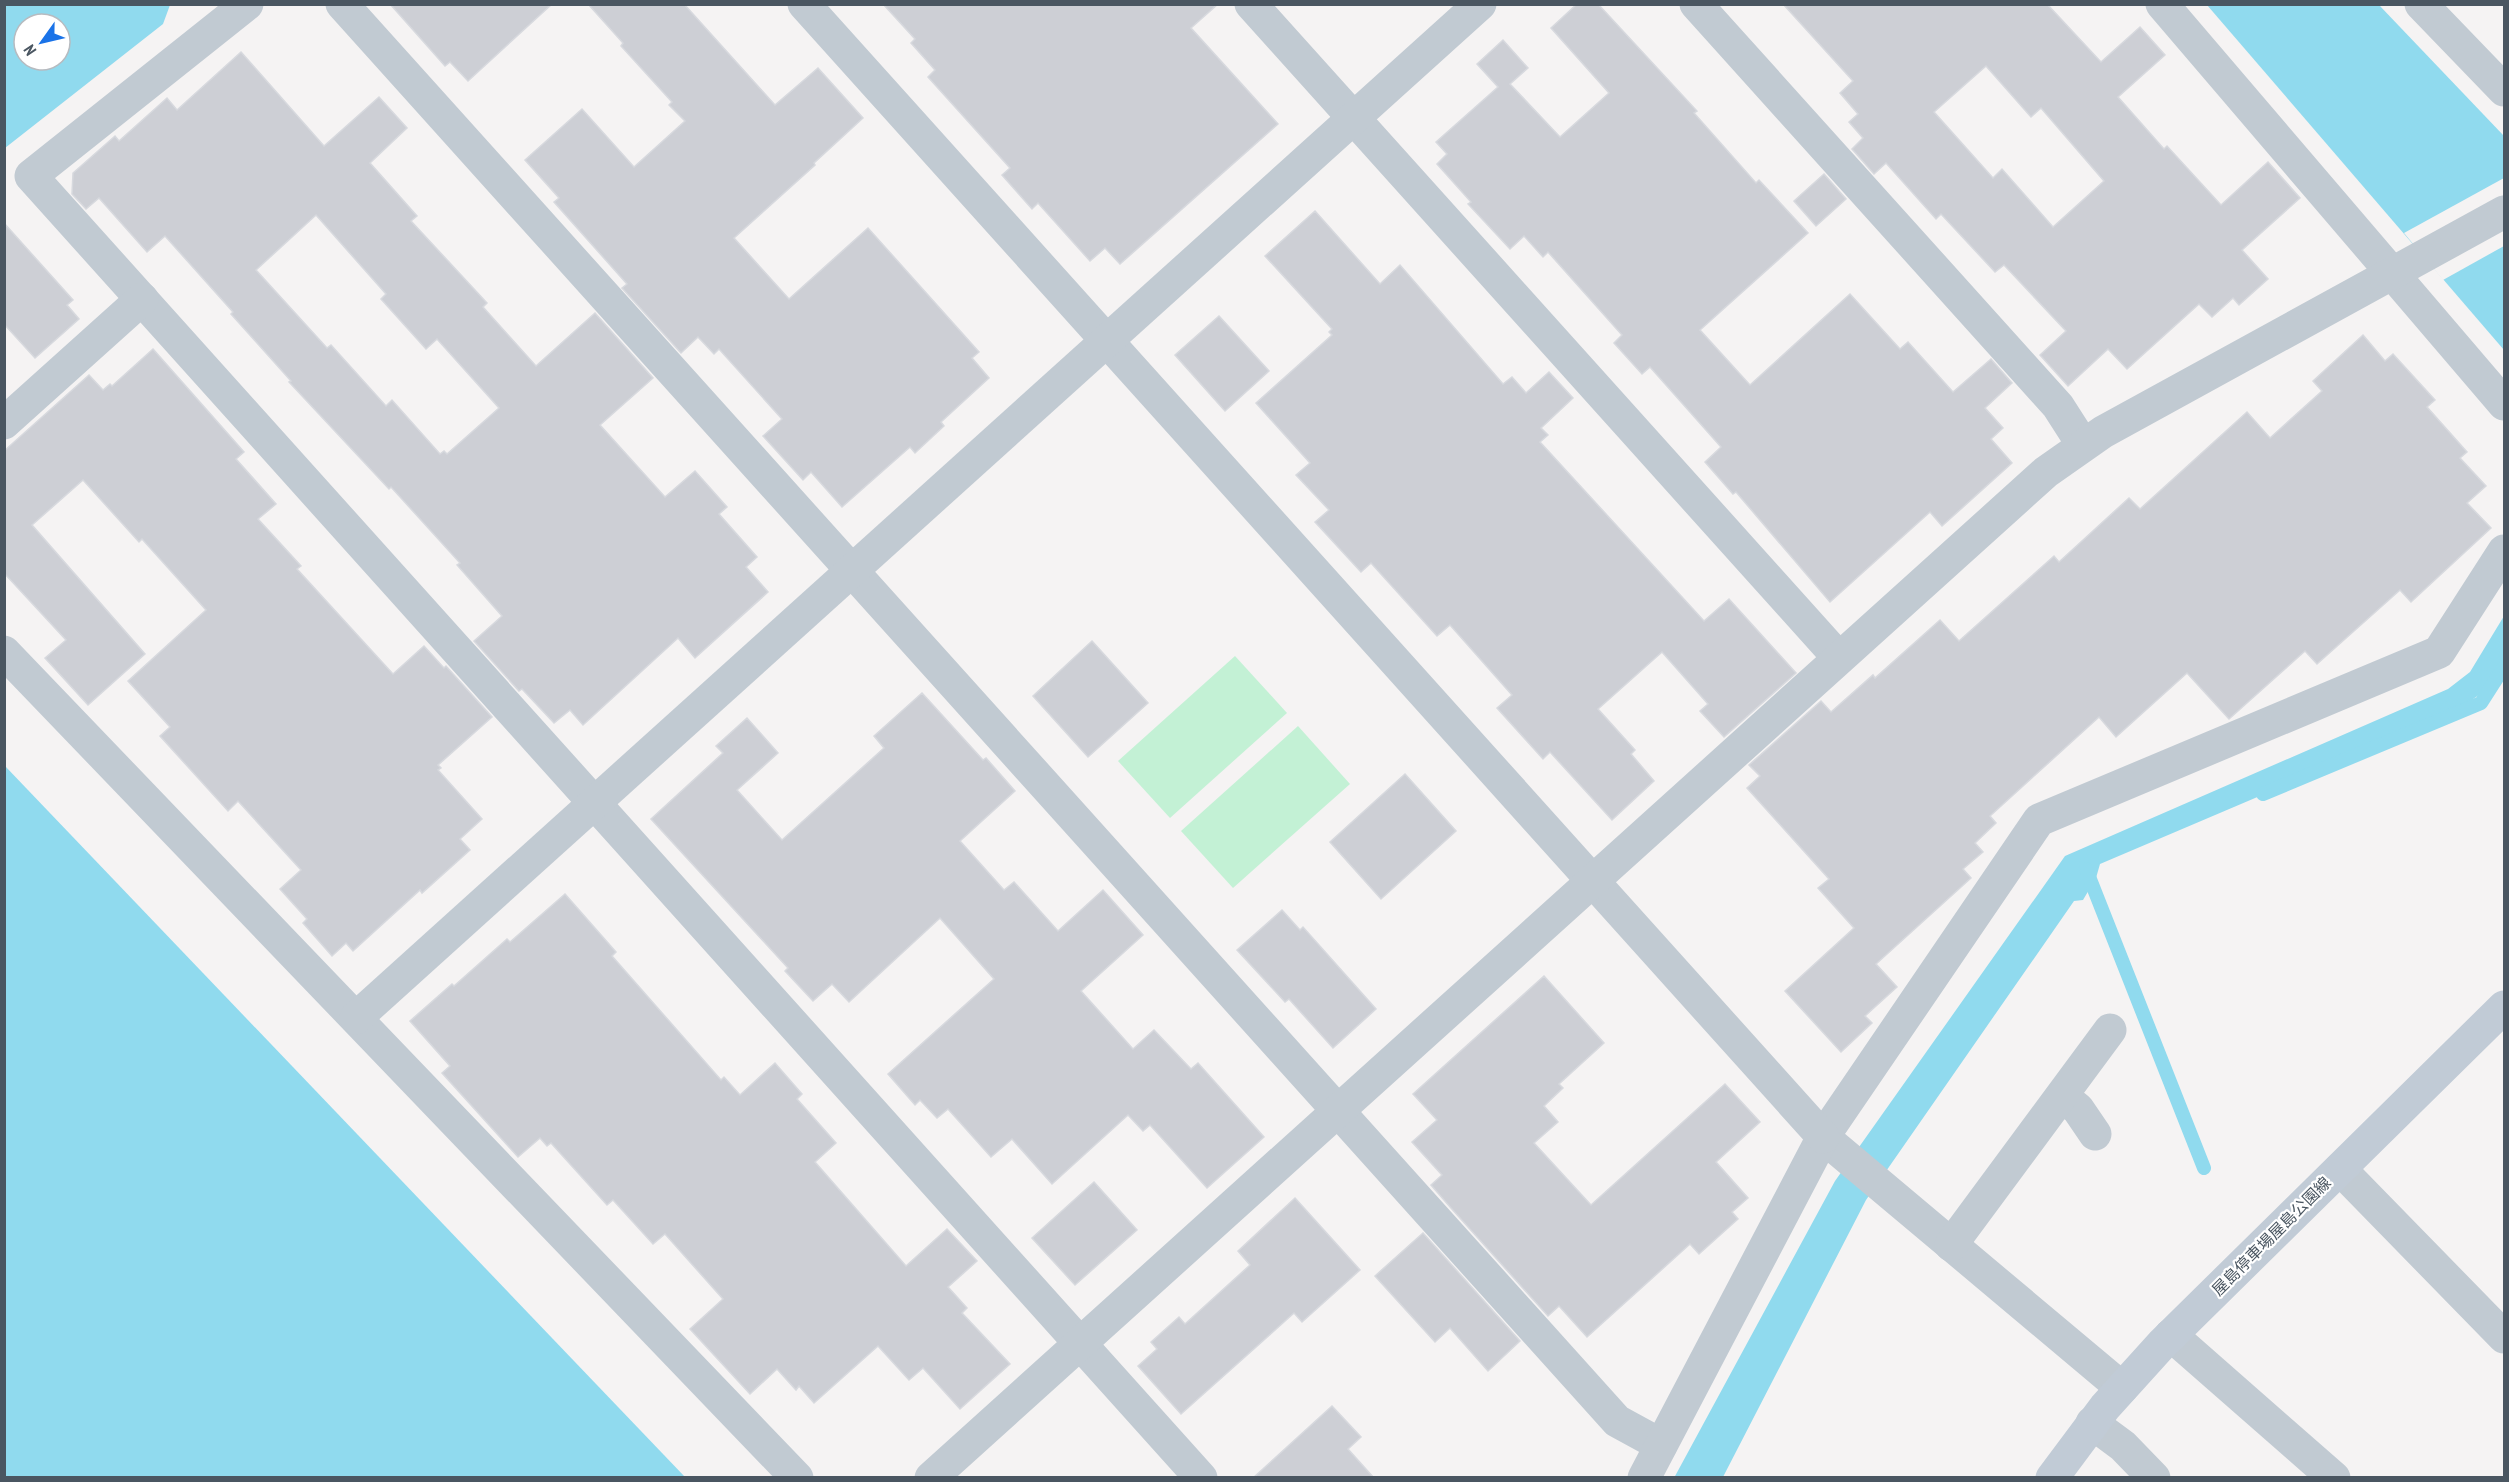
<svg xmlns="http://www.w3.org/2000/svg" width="2509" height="1482" font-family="'PT Sans Narrow','Noto Sans JP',sans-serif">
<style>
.green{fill:#c3f1d5}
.water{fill:#90daee;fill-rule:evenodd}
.pier{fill:#f5f3f3}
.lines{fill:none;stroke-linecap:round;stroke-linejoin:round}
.stream{stroke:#90daee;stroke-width:14}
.building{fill:#cdcfd5;stroke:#d7d9de;stroke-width:1.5;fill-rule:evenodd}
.minor{stroke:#c1cad2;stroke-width:33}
.tertiary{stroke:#c1cad2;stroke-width:33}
.secondary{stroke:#c1cbd6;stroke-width:33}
.labels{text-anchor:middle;stroke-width:4.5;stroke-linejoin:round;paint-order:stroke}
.street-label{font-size:16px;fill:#4a5661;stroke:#fff}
</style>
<rect width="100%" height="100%" fill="#f5f3f3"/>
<g class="green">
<path d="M 1235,656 L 1287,713 L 1170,818 L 1118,761 Z"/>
<path d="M 1298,726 L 1350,784 L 1233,888 L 1181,831 Z"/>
</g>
<g class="water">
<path d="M 5,4 L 170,4 L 170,5 L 163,24 L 5,148 ZM 24,24 L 60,24 L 60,60 L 24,60 Z"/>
<path d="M 2207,5 L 2379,5 L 2504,136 L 2504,350 Z"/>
<path d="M 2504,616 L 2504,659 L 2483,692 L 2452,714 L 2100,864 L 2096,878 L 2083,900 L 2074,901 L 1866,1200 L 1723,1477 L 1674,1478 L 1835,1181 L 2065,856 L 2448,689 L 2470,672 Z"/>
<path d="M 4,766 L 5,766 L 685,1477 L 5,1477 Z"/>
</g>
<path class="pier" d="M 2504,178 L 2504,246 L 2443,280 L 2404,233 Z"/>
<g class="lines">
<g class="stream">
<path d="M 2263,794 L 2481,703 L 2504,667"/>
<path d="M 2086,869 L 2204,1168"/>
</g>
</g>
<g class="building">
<path d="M 390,4 L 552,4 L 468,81 L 450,62 L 445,66 Z"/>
<path d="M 588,4 L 684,4 L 775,105 L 818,68 L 863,118 L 814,163 L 815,165 L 734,238 L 789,299 L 868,228 L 979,352 L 972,358 L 989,378 L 941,422 L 944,426 L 915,453 L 910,447 L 842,507 L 811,472 L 803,480 L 763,436 L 782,419 L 719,349 L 714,354 L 698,337 L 681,353 L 622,288 L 627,284 L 554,202 L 559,198 L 525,160 L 582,109 L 634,167 L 685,121 L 669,105 L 672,102 L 621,46 L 623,43 Z"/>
<path d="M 883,4 L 1218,4 L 1191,28 L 1278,124 L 1120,264 L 1105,248 L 1090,261 L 1038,203 L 1032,209 L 1002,175 L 1010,168 L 928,77 L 935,70 L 911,43 L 915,39 Z"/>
<path d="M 1577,4 L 1598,4 L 1697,111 L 1694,113 L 1756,183 L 1759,180 L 1808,233 L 1700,330 L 1750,385 L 1850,294 L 1900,349 L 1908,342 L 1953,392 L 1991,359 L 2012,383 L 1985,408 L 2003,428 L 1991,439 L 2012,463 L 1942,526 L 1930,512 L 1830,602 L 1736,492 L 1733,494 L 1705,462 L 1721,447 L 1650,367 L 1642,374 L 1614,343 L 1622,335 L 1548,252 L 1543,257 L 1524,236 L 1510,249 L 1468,204 L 1471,202 L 1437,164 L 1447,154 L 1436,142 L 1498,87 L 1477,64 L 1503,40 L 1528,68 L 1510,84 L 1560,137 L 1609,93 L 1551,28 Z"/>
<path d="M 1783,4 L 2047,4 L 2101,62 L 2140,27 L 2165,55 L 2118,97 L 2164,149 L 2167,146 L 2221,205 L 2268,162 L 2300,198 L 2242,250 L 2268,279 L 2239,305 L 2233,298 L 2212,317 L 2199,304 L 2127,369 L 2108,349 L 2068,386 L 2040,355 L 2066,331 L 2004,265 L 1995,272 L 1941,214 L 1936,219 L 1886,163 L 1874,174 L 1852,149 L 1863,138 L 1849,122 L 1858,114 L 1840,93 L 1853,81 ZM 1986,66 L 2031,117 L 2041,108 L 2104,181 L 2053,227 L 2002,169 L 1993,178 L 1934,112 Z"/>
<path d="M 241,52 L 324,146 L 379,97 L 407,128 L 370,163 L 417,216 L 411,221 L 487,303 L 483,307 L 536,366 L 595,313 L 653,378 L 600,425 L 665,497 L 695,471 L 727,507 L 719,514 L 757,557 L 746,567 L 768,592 L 695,658 L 678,638 L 583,725 L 570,710 L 554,723 L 522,689 L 519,691 L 474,641 L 502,616 L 457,565 L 460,563 L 391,487 L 389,489 L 289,382 L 291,381 L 231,314 L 233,312 L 165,236 L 147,252 L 99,198 L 86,209 L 72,194 L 73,173 L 115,136 L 119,141 L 167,98 L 177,110 ZM 316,215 L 386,294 L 381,299 L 426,349 L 437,339 L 499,408 L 447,454 L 444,451 L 440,454 L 392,400 L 386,406 L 331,345 L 327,348 L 256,270 Z"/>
<path d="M 1824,174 L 1846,199 L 1816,226 L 1794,201 Z"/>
<path d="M 1315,211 L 1380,284 L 1400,265 L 1503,384 L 1512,377 L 1526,393 L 1549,372 L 1573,398 L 1541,428 L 1548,435 L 1540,442 L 1704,621 L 1729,599 L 1796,673 L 1724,737 L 1700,711 L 1708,704 L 1662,652 L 1598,709 L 1635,750 L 1631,754 L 1654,781 L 1612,820 L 1550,752 L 1543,759 L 1497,708 L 1512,695 L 1450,625 L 1437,636 L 1371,563 L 1361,572 L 1315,522 L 1329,510 L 1296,475 L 1310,463 L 1256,403 L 1332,335 L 1329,332 L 1332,329 L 1265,256 Z"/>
<path d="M 4,223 L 73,300 L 67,305 L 79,319 L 35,358 L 4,324 Z"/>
<path d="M 1219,316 L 1269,371 L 1225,411 L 1175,355 Z"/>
<path d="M 2363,335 L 2385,361 L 2393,354 L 2435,400 L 2427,407 L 2467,452 L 2460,458 L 2486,486 L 2467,503 L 2491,528 L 2411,602 L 2400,590 L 2317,664 L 2305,651 L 2229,719 L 2187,673 L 2116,737 L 2099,717 L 1990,816 L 1996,823 L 1975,843 L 1983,852 L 1963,869 L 1971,878 L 1876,964 L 1897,987 L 1865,1016 L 1872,1023 L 1841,1052 L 1785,991 L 1854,928 L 1818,888 L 1829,879 L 1747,788 L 1760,776 L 1749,765 L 1821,701 L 1831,712 L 1873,675 L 1875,678 L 1940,620 L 1959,641 L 2054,556 L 2059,562 L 2129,498 L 2140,509 L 2247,412 L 2270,438 L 2322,391 L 2313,381 Z"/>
<path d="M 153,349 L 244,452 L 236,459 L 276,504 L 258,519 L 301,566 L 297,569 L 393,674 L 424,646 L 444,668 L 446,666 L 492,717 L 438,765 L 441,768 L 438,770 L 482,819 L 460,839 L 470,850 L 422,893 L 420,890 L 353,951 L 346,943 L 332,956 L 303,923 L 307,919 L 280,889 L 301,870 L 238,801 L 228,811 L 160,736 L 170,727 L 128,681 L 206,610 L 142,539 L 139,542 L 83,480 L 32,525 L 145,654 L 88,705 L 45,658 L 66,640 L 4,573 L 4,451 L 89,375 L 103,390 L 110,384 L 112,386 Z"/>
<path d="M 1092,641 L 1148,703 L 1088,757 L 1033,696 Z"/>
<path d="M 922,693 L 983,760 L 986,758 L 1015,791 L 960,841 L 1004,890 L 1014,882 L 1058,931 L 1103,890 L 1143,935 L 1081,991 L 1133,1049 L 1154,1030 L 1191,1069 L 1198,1063 L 1264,1137 L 1207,1188 L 1150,1125 L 1143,1131 L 1128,1115 L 1052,1184 L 1012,1139 L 991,1157 L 948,1109 L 937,1118 L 920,1100 L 915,1105 L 888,1074 L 994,979 L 940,918 L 849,1002 L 832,984 L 813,1001 L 785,971 L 788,968 L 651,819 L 723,753 L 716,746 L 747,718 L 778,753 L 737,790 L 782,840 L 884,748 L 874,736 Z"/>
<path d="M 1405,774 L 1456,831 L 1381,899 L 1330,842 Z"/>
<path d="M 565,894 L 616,952 L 612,956 L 721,1080 L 724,1077 L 740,1095 L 775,1063 L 802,1094 L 797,1099 L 836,1143 L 815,1162 L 906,1266 L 947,1229 L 977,1261 L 948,1287 L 967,1308 L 962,1313 L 1010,1364 L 960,1409 L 923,1368 L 909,1380 L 878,1346 L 814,1403 L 799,1386 L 796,1390 L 777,1369 L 750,1394 L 690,1329 L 723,1299 L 665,1234 L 653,1244 L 613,1200 L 607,1205 L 551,1143 L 547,1146 L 540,1138 L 518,1157 L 442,1073 L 450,1066 L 410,1021 L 452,984 L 454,986 L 507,939 L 510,942 Z"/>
<path d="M 1282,910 L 1300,930 L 1303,927 L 1376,1009 L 1333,1048 L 1289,999 L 1285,1002 L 1237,950 Z"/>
<path d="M 1544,976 L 1604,1043 L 1559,1084 L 1563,1088 L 1544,1106 L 1558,1122 L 1534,1143 L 1591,1205 L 1725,1084 L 1760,1122 L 1716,1162 L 1748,1198 L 1732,1212 L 1738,1219 L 1699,1254 L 1690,1244 L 1587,1337 L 1559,1306 L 1548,1316 L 1451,1208 L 1431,1185 L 1442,1175 L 1412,1142 L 1437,1120 L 1413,1094 Z"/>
<path d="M 1094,1182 L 1137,1230 L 1075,1285 L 1032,1238 Z"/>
<path d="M 1295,1198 L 1360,1270 L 1302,1322 L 1294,1313 L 1181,1414 L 1138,1366 L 1157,1349 L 1151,1342 L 1179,1317 L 1185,1324 L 1250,1265 L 1238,1251 Z"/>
<path d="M 1423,1233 L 1520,1341 L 1488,1371 L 1450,1328 L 1435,1342 L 1375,1276 Z"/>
<path d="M 1332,1406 L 1361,1437 L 1348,1449 L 1374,1478 L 1253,1478 Z"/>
</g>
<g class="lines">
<g class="minor">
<path d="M 247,4 L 31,176 L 1201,1478"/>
<path d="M 342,4 L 1617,1421 L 1661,1445"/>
<path d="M 1251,4 L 1839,658"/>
<path d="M 1696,4 L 2058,406 L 2083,445"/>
<path d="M 2162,4 L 2504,404"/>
<path d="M 2421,4 L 2504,90"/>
<path d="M 4,423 L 142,299"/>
<path d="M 4,652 L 797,1478"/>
<path d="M 2062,1096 L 2078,1109 L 2095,1134"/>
<path d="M 1823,1137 L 2122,1388"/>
<path d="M 2340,1169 L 2504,1337"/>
<path d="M 1951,1245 L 2110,1030"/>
<path d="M 2171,1335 L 2334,1478"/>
<path d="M 2092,1423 L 2123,1446 L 2154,1478"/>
<path d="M 1644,1478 L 1823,1137 L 2039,820 L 2439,652 L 2504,551"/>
</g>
<g class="tertiary">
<path d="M 804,4 L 1823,1137"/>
<path d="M 356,1018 L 1480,4"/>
<path d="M 931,1478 L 2046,472 L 2103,432 L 2504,212"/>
</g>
<path class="secondary" d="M 2052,1478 L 2105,1407 L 2162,1344 L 2504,1007"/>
</g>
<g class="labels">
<g class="street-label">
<text transform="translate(2271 1236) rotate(-45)" y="6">屋島停車場屋島公園線</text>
</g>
</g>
<rect width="2509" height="1482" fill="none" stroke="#4a5661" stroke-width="12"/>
<g transform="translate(42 42) rotate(236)"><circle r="28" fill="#ffffff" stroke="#b7bbc0" stroke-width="1.5"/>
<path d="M0-4.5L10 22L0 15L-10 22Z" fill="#1a73e8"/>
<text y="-9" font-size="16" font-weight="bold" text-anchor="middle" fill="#4a5661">N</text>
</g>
</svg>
